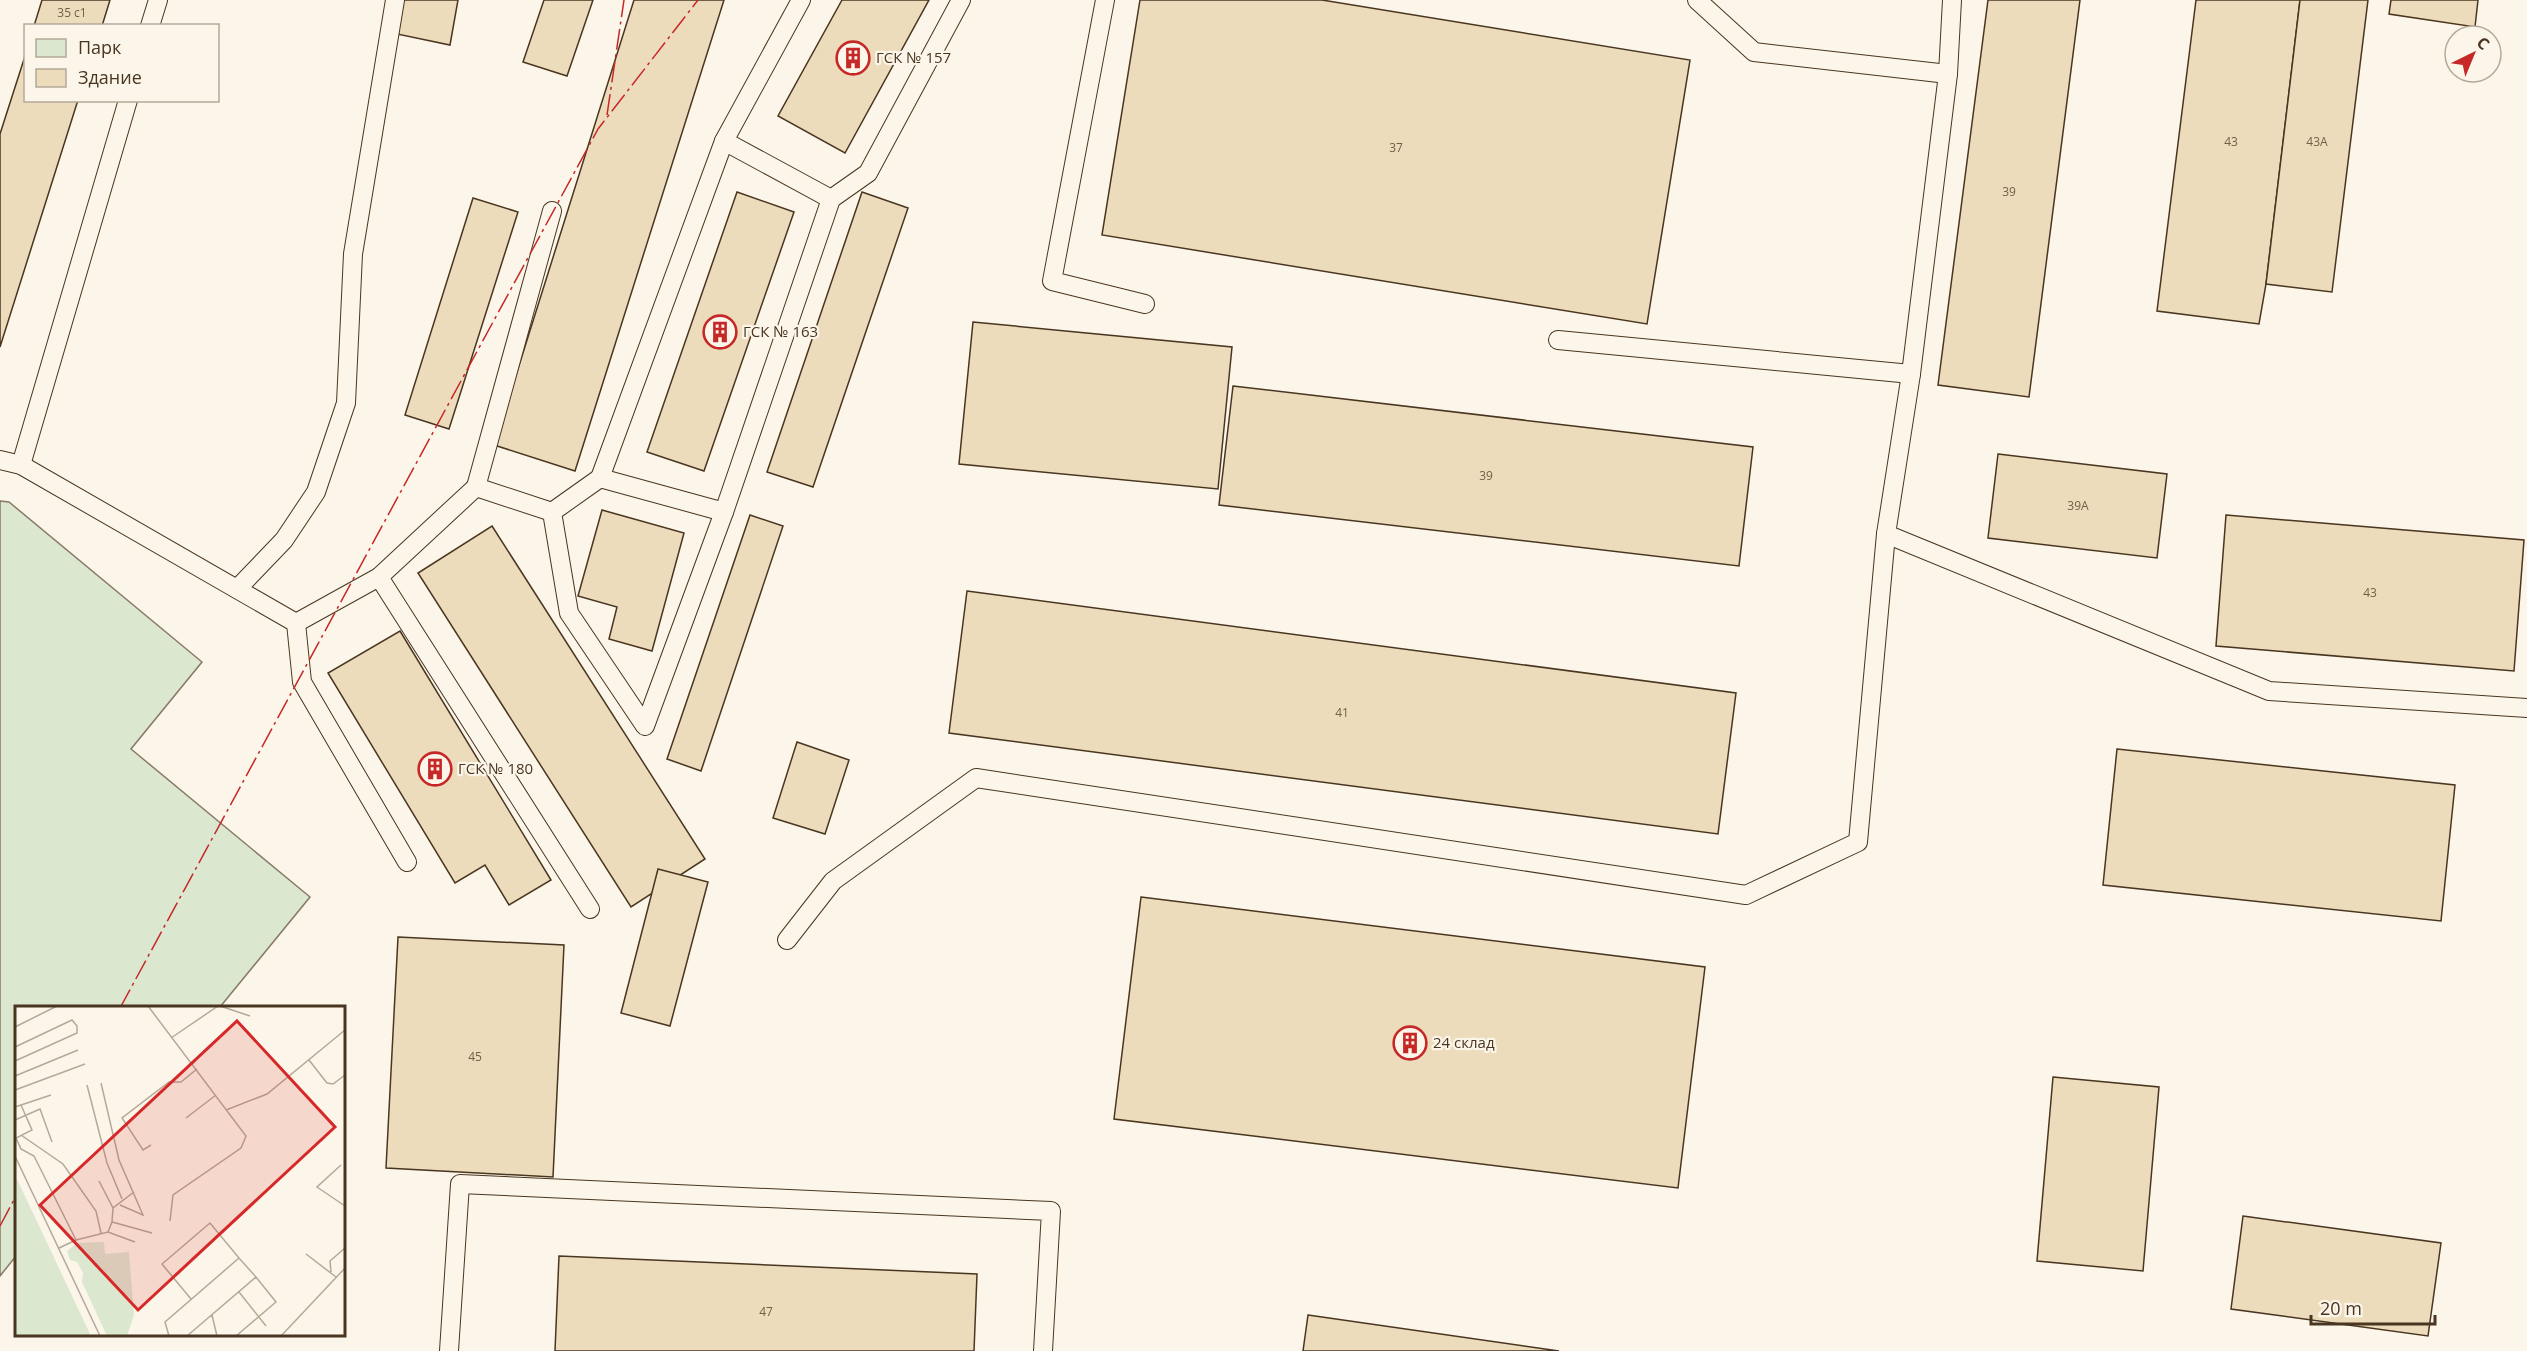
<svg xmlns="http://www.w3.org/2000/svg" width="2527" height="1351" font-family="'Open Sans',sans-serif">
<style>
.green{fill:#dce7d0;stroke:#887966;stroke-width:1.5}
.building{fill:#ecdcbc;stroke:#4a3520;stroke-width:1.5}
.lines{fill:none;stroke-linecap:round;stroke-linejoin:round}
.lane-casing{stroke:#4a3520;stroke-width:20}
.lane{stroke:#fbf6e9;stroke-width:18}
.power{stroke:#c62828;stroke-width:1.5;stroke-dasharray:21 4.5 3 4.5;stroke-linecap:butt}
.labels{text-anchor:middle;stroke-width:4.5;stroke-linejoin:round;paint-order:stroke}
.number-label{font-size:12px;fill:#725f47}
.poi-label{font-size:15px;fill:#4a3520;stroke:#fbf6e9;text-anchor:start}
.inset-road{fill:none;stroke:#b4a999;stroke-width:1.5}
.view{fill:#d62828;fill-opacity:0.15;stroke:#d62828;stroke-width:3}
.inset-edge{fill:none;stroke:#4a3520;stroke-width:3}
</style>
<rect width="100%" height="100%" fill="#fbf6e9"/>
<path class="green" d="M 0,501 L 9,502 L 202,662 L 131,749 L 310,897 L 220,1007 L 16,1008 L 16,1256 L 0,1276 Z"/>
<g class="building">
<path d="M 42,0 L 110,0 L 102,26 L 34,26 Z"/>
<path d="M 402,0 L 458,0 L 450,45 L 397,34 Z"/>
<path d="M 544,0 L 593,0 L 567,76 L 523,62 Z"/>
<path d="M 634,0 L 724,0 L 575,471 L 494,445 Z"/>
<path d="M 842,0 L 929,0 L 845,153 L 778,116 Z"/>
<path d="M 1140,0 L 1322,0 L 1690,60 L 1647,324 L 1102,235 Z"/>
<path d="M 1988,0 L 2080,0 L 2029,397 L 1938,385 Z"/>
<path d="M 2196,0 L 2300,0 L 2266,284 L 2259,324 L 2157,311 Z"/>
<path d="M 2300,0 L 2368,0 L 2332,292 L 2266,284 Z"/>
<path d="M 2391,0 L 2478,0 L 2475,27 L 2389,14 Z"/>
<path d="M 26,53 L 26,100 L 78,100 L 0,347 L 0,134 Z"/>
<path d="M 737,192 L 794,212 L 704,471 L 647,452 Z"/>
<path d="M 862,192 L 908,208 L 813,487 L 767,472 Z"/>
<path d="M 473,198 L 518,212 L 449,429 L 405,415 Z"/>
<path d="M 973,322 L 1232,347 L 1218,489 L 959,464 Z"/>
<path d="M 1233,386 L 1753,447 L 1739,566 L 1219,505 Z"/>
<path d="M 1998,454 L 2167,474 L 2157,558 L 1988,538 Z"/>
<path d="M 602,510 L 684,533 L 652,651 L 609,639 L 617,607 L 578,596 Z"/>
<path d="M 750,515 L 783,526 L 701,771 L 667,759 Z"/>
<path d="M 2226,515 L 2524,540 L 2514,671 L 2216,646 Z"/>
<path d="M 492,526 L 705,859 L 631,907 L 418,573 Z"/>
<path d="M 967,591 L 1736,693 L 1718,834 L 949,733 Z"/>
<path d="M 400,631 L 551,880 L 509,905 L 485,865 L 455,883 L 328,673 Z"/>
<path d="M 797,742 L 849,760 L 825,834 L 773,818 Z"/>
<path d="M 2117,749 L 2455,785 L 2441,921 L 2103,885 Z"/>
<path d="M 658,869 L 708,882 L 670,1026 L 621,1013 Z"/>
<path d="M 1141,897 L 1705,967 L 1678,1188 L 1114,1119 Z"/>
<path d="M 398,937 L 564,945 L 553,1177 L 386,1168 Z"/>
<path d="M 2053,1077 L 2159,1087 L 2143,1271 L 2037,1261 Z"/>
<path d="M 2243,1216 L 2441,1243 L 2428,1336 L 2231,1309 Z"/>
<path d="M 559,1256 L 977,1274 L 974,1351 L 555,1351 Z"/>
<path d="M 1308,1315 L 1559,1351 L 1303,1351 Z"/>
</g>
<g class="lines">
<g class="lane-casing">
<g id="lane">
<path d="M 1105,0 L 1052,281 L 1145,304"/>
<path d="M 1697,0 L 1754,52 L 1948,74"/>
<path d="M 150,26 L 158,0"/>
<path d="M 724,141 L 831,199"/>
<path d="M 1558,340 L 1911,374"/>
<path d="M 0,460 L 21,465 L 296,623 L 302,682 L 407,862"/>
<path d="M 21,465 L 128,100"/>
<path d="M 600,478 L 724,141 L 801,0"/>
<path d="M 476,487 L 552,211"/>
<path d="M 552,512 L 569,613 L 645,726 L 724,512 L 831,199 L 868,173 L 961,0"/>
<path d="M 1886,534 L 2269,691 L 2527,708"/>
<path d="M 379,577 L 476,487 L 552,512 L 600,478 L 724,512"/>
<path d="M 237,589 L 284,540 L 316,492 L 346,403 L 353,254 L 395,0"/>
<path d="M 296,623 L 379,577 L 590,909"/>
<path d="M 787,940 L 833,881 L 976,778 L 1746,895 L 1858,842 L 1886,534 L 1911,374 L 1948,74 L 1952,0"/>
<path d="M 449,1351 L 460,1184 L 1051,1211 L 1043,1351"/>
</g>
</g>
<use href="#lane" class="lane"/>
<g class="power">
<path d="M 607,115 L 624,0"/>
<path d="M 120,1008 L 598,129 L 698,0"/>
<path d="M 0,1226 L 16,1196"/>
</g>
</g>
<defs>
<g id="building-ring" transform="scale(1.725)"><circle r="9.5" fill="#fbf6e9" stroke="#c62828" stroke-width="1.5"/><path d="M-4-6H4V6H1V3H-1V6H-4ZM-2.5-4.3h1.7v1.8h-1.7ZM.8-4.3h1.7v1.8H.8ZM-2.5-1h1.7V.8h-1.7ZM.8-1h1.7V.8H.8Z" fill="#c62828"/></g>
</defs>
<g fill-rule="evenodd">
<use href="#building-ring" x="853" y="58"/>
<use href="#building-ring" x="720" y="332"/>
<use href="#building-ring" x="435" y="769"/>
<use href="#building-ring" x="1410" y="1043"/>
</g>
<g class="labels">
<g class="number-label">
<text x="72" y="17">35 с1</text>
<text x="2231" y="146">43</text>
<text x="2317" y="146">43А</text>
<text x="1396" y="152">37</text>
<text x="2009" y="196">39</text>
<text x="1486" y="480">39</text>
<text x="2078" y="510">39А</text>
<text x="2370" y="597">43</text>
<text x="1342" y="717">41</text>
<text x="475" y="1061">45</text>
<text x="766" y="1316">47</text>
</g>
<g class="poi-label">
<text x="876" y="63">ГСК № 157</text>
<text x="743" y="337">ГСК № 163</text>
<text x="458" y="774">ГСК № 180</text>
<text x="1433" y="1048">24 склад</text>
</g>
</g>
<g transform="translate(15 1006)">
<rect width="330" height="330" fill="#fbf6e9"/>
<path d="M 0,169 L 76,330 L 0,330 ZM 89,236 L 90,248 L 114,246 L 119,309 L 112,330 L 92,330 L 67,276 L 68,267 L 62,256 L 55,254 L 52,245 L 62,237 Z" fill="#dce7d0"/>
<path class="inset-road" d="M 133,0 L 231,130 L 226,142 L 158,189 L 155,215M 205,0 L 235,10M 0,21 L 42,0M 156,32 L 203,0M 0,41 L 57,14 L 62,20 L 62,27 L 0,55M 294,54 L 312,77 L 318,78 L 330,69M 0,70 L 63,44M 86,77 L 104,154 L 128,209 L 105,199M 72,79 L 92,157 L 107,193M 0,84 L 70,58M 6,99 L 17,124 L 1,132 L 6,143 L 19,150 L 61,234M 0,101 L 36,89M 211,104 L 252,88 L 330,24M 171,112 L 201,89M 0,114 L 25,103 L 37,136M 6,129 L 48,158 L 81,205 L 86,227M 136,139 L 128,144 L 107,112 L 154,76 L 166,76 L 182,63M 0,150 L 85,330M 326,159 L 302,181 L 330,200M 84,175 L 98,202M 97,216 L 98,202 L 119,186M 93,226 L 97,216 L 137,227M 44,242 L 61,234 L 93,226 L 120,236M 291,248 L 321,271M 316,266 L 315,255 L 330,242M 224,286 L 251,320M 176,293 L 147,258 L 195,217 L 224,252M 197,309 L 202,330M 154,330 L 150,316 L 224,252 L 241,271M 172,330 L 241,271 L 261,296 L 221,330M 266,330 L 330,262"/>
<path class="view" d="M 222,15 L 320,121 L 123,304 L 25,199 Z"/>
<rect width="330" height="330" class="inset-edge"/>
</g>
<rect x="24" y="24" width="195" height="78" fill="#fbf6e9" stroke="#b4a999" stroke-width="1.5"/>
<rect x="36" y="39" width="30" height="18" fill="#dce7d0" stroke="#b4a999" stroke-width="1.5"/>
<text x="78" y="54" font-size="18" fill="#4a3520">Парк</text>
<rect x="36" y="69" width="30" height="18" fill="#ecdcbc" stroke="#b4a999" stroke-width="1.5"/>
<text x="78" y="84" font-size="18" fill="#4a3520">Здание</text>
<g transform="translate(2473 54) rotate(43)"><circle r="28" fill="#fbf6e9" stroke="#b4a999" stroke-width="1.5"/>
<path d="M0-4.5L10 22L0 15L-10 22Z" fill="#c62828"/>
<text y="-9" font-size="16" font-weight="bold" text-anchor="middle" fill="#4a3520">С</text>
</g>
<path d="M2311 1315v9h124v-9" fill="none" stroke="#4a3520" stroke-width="3"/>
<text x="2320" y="1315" font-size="18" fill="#4a3520" stroke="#fbf6e9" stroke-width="4.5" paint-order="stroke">20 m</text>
</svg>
